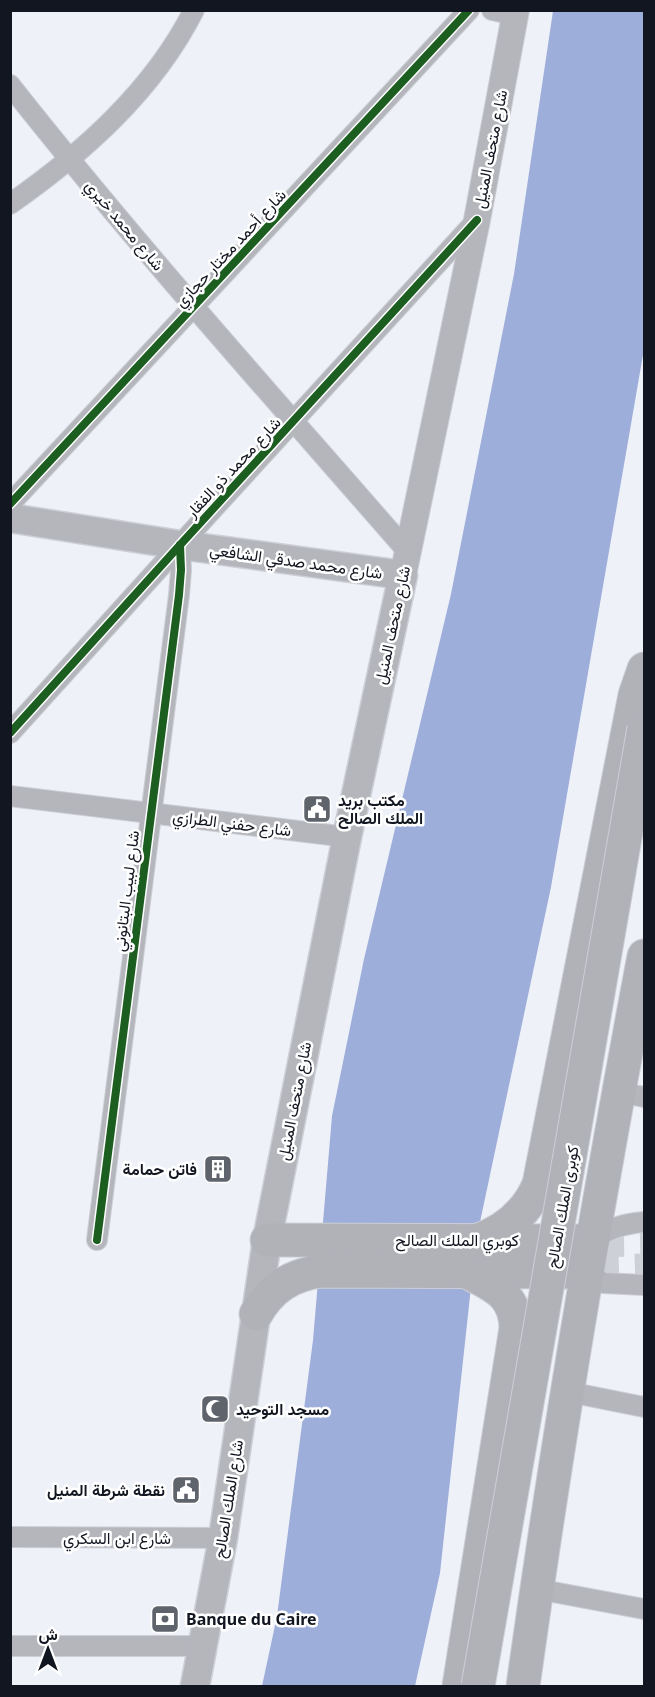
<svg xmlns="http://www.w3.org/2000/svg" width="655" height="1697" font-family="'Noto Sans',Vazirmatn,sans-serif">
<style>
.water{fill:#9eaedb}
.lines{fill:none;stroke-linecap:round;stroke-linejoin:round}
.trunk-tunnel{stroke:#ced0d8;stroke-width:33;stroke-dasharray:33 16;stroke-linecap:butt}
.minor-casing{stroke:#cccfd5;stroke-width:22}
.tertiary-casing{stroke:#cccfd5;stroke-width:28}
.secondary-casing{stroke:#cccfd5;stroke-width:31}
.trunk-casing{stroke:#cccfd5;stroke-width:35}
.minor{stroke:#b4b6bc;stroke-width:20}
.tertiary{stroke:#b4b6bc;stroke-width:26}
.secondary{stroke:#b4b6bc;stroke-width:28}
.trunk{stroke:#b0b2b8;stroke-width:33}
.trunk-bridge-casing{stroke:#cccfd5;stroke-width:35;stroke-linecap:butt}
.trunk-bridge{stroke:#b0b2b8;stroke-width:33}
.cycleway-casing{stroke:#fff;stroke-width:11}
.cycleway{stroke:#1b5e20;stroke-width:8}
.labels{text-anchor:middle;stroke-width:5;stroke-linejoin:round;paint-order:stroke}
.street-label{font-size:16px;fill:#121620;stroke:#fff}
.poi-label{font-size:16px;font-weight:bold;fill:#121620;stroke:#fff;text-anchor:start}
</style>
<rect width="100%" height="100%" fill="#eff1f8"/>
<path class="water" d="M 553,11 L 644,11 L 644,349 L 551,887 L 476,1241 L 440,1573 L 415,1686 L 262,1686 L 277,1616 L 313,1340 L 332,1116 L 364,959 L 451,594 L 514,274 Z"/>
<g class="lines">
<g class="trunk-tunnel">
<path d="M 591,1241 L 644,1240"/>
<path d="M 586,1272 L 644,1270"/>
</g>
<g class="minor-casing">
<g id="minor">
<path d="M 492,10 L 515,15"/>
<path d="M 10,85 C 137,246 274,398 408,552"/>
<path d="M 10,204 C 83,153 153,91 194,10"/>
<path d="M 10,504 L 469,10"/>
<path d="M 10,733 L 180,545 L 477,220"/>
<path d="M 10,796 L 347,837"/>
<path d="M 619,1092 L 644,1097"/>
<path d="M 97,1240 L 179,595 L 181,570 L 180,545"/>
<path d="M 591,1241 C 610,1228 622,1224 644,1222"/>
<path d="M 586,1272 L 603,1283 L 644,1285"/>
<path d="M 567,1389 L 579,1394 L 644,1407"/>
<path d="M 10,1537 L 223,1538"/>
<path d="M 537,1589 L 644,1609"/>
<path d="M 10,1646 L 203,1646"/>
</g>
</g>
<g class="tertiary-casing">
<path id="tertiary" d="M 403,575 L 477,220 L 516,10"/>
</g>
<g class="secondary-casing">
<path id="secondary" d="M 10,518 L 180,545 L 403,575 L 347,837 L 267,1240 L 223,1538 L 195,1686"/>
</g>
<g class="trunk-casing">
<g id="trunk">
<path d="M 267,1240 L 583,1241"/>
<path d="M 476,1241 C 505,1231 527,1213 539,1184 L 635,695 L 644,669"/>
<path d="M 256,1314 C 271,1288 291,1275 321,1271 L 579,1272"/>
<path d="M 459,1686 L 516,1328 C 515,1294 494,1286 467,1272"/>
<path d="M 523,1686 C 557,1442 598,1199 644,956"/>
</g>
</g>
<use href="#minor" class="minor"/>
<use href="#tertiary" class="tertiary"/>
<use href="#secondary" class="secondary"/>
<use href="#trunk" class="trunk"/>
<g class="trunk-bridge-casing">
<path id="trunk-bridge" d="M 478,1686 L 644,728"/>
</g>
<use href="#trunk-bridge" class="trunk-bridge"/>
<g class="cycleway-casing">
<g id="cycleway">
<path d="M 10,504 L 469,10"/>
<path d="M 10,733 L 180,545 L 477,220"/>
<path d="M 97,1240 L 179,595 L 181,570 L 180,545"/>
</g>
</g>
<use href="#cycleway" class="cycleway"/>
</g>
<defs>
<g id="civic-square" transform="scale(1.5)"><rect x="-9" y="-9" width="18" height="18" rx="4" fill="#5f636c" stroke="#fff"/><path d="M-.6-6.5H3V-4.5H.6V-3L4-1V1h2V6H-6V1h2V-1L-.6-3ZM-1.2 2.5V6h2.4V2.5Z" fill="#fff"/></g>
<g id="building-square" transform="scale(1.5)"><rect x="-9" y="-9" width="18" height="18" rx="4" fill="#5f636c" stroke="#fff"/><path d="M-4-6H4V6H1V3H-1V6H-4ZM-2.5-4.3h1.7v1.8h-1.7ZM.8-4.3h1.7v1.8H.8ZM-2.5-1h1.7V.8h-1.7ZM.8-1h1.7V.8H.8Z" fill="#fff"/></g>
<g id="mosque-square" transform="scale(1.5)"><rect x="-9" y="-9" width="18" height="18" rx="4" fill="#5f636c" stroke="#fff"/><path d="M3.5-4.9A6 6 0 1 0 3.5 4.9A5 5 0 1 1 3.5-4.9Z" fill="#fff"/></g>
<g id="bank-square" transform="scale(1.5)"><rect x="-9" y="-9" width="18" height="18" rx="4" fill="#5f636c" stroke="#fff"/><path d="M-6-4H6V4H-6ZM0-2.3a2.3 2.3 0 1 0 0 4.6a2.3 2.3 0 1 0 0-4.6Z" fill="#fff"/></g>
</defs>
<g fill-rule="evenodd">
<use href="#civic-square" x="317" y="809"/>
<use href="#building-square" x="218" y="1169"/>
<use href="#mosque-square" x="215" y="1409"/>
<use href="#civic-square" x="186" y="1490"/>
<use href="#bank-square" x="165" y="1619"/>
</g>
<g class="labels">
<g class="street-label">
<text transform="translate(490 149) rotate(-79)" y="6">شارع متحف المنيل</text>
<text transform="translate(125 225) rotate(50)" y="6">شارع محمد خيري</text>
<text transform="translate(230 248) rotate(-47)" y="6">شارع أحمد مختار حجازي</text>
<text transform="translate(233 467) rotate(-47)" y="6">شارع محمد ذو الفقار</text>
<text transform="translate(296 561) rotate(8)" y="6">شارع محمد صدقي الشافعي</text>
<text transform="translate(392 625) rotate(-78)" y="6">شارع متحف المنيل</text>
<text transform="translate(232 823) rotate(7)" y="6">شارع حفني الطرازي</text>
<text transform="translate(126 891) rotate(-83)" y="6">شارع لبيب البتانوني</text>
<text transform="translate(294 1101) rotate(-79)" y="6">شارع متحف المنيل</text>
<text transform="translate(562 1207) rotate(-80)" y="6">كوبرى الملك الصالح</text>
<text x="457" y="1246">كوبري الملك الصالح</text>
<text transform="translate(228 1499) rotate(-81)" y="6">شارع الملك الصالح</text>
<text x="117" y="1544">شارع ابن السكري</text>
</g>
<g class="poi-label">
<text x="338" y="806">مكتب بريد<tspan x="338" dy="18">الملك الصالح</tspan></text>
<text x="197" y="1175" text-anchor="end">فاتن حمامة</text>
<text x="236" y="1415">مسجد التوحيد</text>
<text x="165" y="1496" text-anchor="end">نقطة شرطة المنيل</text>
<text x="186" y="1625">Banque du Caire</text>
</g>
</g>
<rect width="655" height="1697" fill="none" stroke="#121620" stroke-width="24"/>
<g transform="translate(48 1649)" stroke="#ffffff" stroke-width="4.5" paint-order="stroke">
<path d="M0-4.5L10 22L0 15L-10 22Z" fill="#121620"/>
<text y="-9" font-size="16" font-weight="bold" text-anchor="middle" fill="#121620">ش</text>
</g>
</svg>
